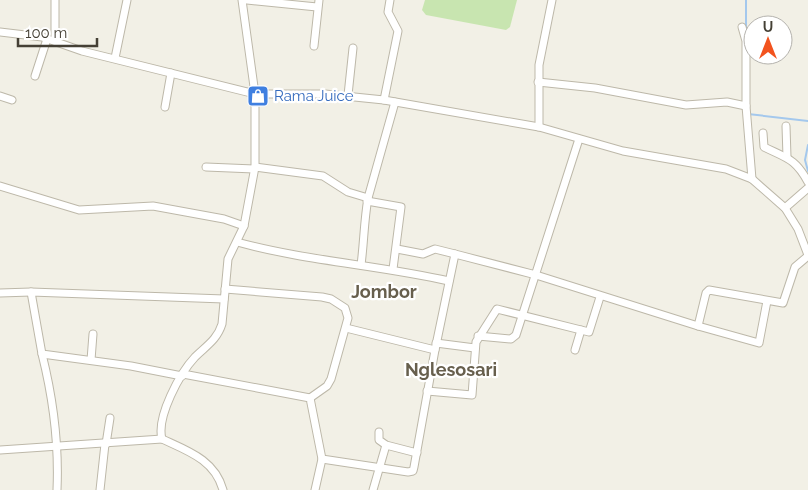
<svg xmlns="http://www.w3.org/2000/svg" width="808" height="490" font-family="Raleway,sans-serif">
<style>
.pitch{fill:#c8e5b0}
.lines{fill:none;stroke-linecap:round;stroke-linejoin:round}
.stream{stroke:#a4c8ed;stroke-width:2}
.minor-casing{stroke:#bdb8a9;stroke-width:9}
.minor{stroke:#fff;stroke-width:7}
.labels{text-anchor:middle;stroke-width:4.5;stroke-linejoin:round;paint-order:stroke}
.shop-label{font-size:15px;fill:#366cbe;stroke:#fff;text-anchor:start}
.quarter-label{font-size:18px;font-weight:bold;fill:#675f4d;stroke:#fff}
</style>
<rect width="100%" height="100%" fill="#f2f0e6"/>
<path class="pitch" d="M 425,0 L 517,0 L 510,27 L 506,30 L 426,15 L 422,10 Z"/>
<g class="lines">
<g class="stream">
<path d="M 746,0 L 746,30"/>
<path d="M 748,114 L 808,121"/>
<path d="M 808,145 L 805,160 L 808,171"/>
</g>
<g class="minor-casing">
<g id="minor">
<path d="M 55,0 L 55,41"/>
<path d="M 247,0 L 317,7"/>
<path d="M 742,27 L 746,41 L 746,106 L 752,179"/>
<path d="M 0,32 L 42,37 L 82,51 L 255,94 L 325,94 L 384,100 L 539,127 L 623,151 L 726,169 L 752,179 L 785,208 L 798,229 L 808,255"/>
<path d="M 314,46 L 319,0"/>
<path d="M 115,58 L 127,0"/>
<path d="M 35,76 L 47,39"/>
<path d="M 538,82 L 595,88 L 686,105 L 727,102 L 746,106"/>
<path d="M 348,95 L 353,48"/>
<path d="M 0,96 L 12,100"/>
<path d="M 384,100 L 398,31 L 388,12 L 390,0"/>
<path d="M 165,107 L 171,73"/>
<path d="M 786,126 L 787,157"/>
<path d="M 539,127 L 539,65 L 552,0"/>
<path d="M 763,133 L 764,147 C 786,158 795,158 808,182"/>
<path d="M 206,167 L 254,169"/>
<path d="M 255,167 L 323,176 L 348,192 L 368,198 L 395,102"/>
<path d="M 0,186 L 79,210 L 153,206 L 224,219 L 244,226"/>
<path d="M 367,201 L 401,207 L 393,269"/>
<path d="M 785,208 L 808,188"/>
<path d="M 237,242 C 306,261 379,265 449,281"/>
<path d="M 397,249 L 423,254 L 435,249 L 455,254"/>
<path d="M 361,265 C 364,242 364,221 368,198"/>
<path d="M 225,289 L 322,297 L 331,299 L 345,308 L 348,318 L 331,379 L 327,386 L 310,398"/>
<path d="M 0,293 L 31,292"/>
<path d="M 698,326 L 759,343 L 767,301"/>
<path d="M 346,328 L 435,350"/>
<path d="M 478,336 L 511,339 L 516,335 L 579,139"/>
<path d="M 436,343 L 475,348"/>
<path d="M 575,350 L 581,330"/>
<path d="M 42,354 C 53,398 59,444 57,490"/>
<path d="M 91,360 L 93,334"/>
<path d="M 183,374 L 310,398 L 322,459 L 408,472 L 413,471 L 414,467 L 435,350 L 455,254 L 536,275 L 698,326 L 706,293 L 709,290 L 783,303 L 795,267 L 808,256"/>
<path d="M 182,376 L 131,366 L 42,354 L 31,292 L 224,299"/>
<path d="M 427,391 L 472,395 L 476,342 L 497,309 L 589,332 L 600,297"/>
<path d="M 379,432 L 379,440 L 386,445 L 417,453"/>
<path d="M 106,444 L 110,418"/>
<path d="M 0,450 L 162,439"/>
<path d="M 100,490 L 105,444"/>
<path d="M 223,490 C 215,460 188,451 162,439 C 156,417 180,373 195,357 C 206,346 217,340 222,324 L 228,259 L 244,226 L 255,167 L 255,94 L 242,0"/>
<path d="M 315,490 L 322,459"/>
<path d="M 373,490 L 386,445"/>
</g>
</g>
<use href="#minor" class="minor"/>
</g>
<defs>
<g id="shop-square" transform="scale(1.125)"><rect x="-9" y="-9" width="18" height="18" rx="4" fill="#3f7fe0" stroke="#fff"/><path d="M-5-2.5h2.3a2.7 3.5 0 0 1 5.4 0H5L5.5 6h-11ZM-1.5-2.5h3a1.5 2.3 0 0 0-3 0Z" fill="#fff"/></g>
</defs>
<g fill-rule="evenodd">
<use href="#shop-square" x="258" y="96"/>
</g>
<g class="labels">
<g class="shop-label">
<text x="274" y="101">Rama Juice</text>
</g>
<g class="quarter-label">
<text x="384" y="298">Jombor</text>
<text x="451" y="376">Nglesosari</text>
</g>
</g>
<g transform="translate(768 40)"><circle r="24" fill="#ffffff" stroke="#b5b3ae"/>
<path d="M0-4L9 19L0 12L-9 19Z" fill="#f2531e"/>
<text y="-8" font-size="14" font-weight="bold" text-anchor="middle" fill="#454035">U</text>
</g>
<path d="M18 38v8h79v-8" fill="none" stroke="#454035" stroke-width="2.5"/>
<text x="25" y="38" font-size="15" fill="#454035" stroke="#ffffff" stroke-width="4" paint-order="stroke">100 m</text>
</svg>
